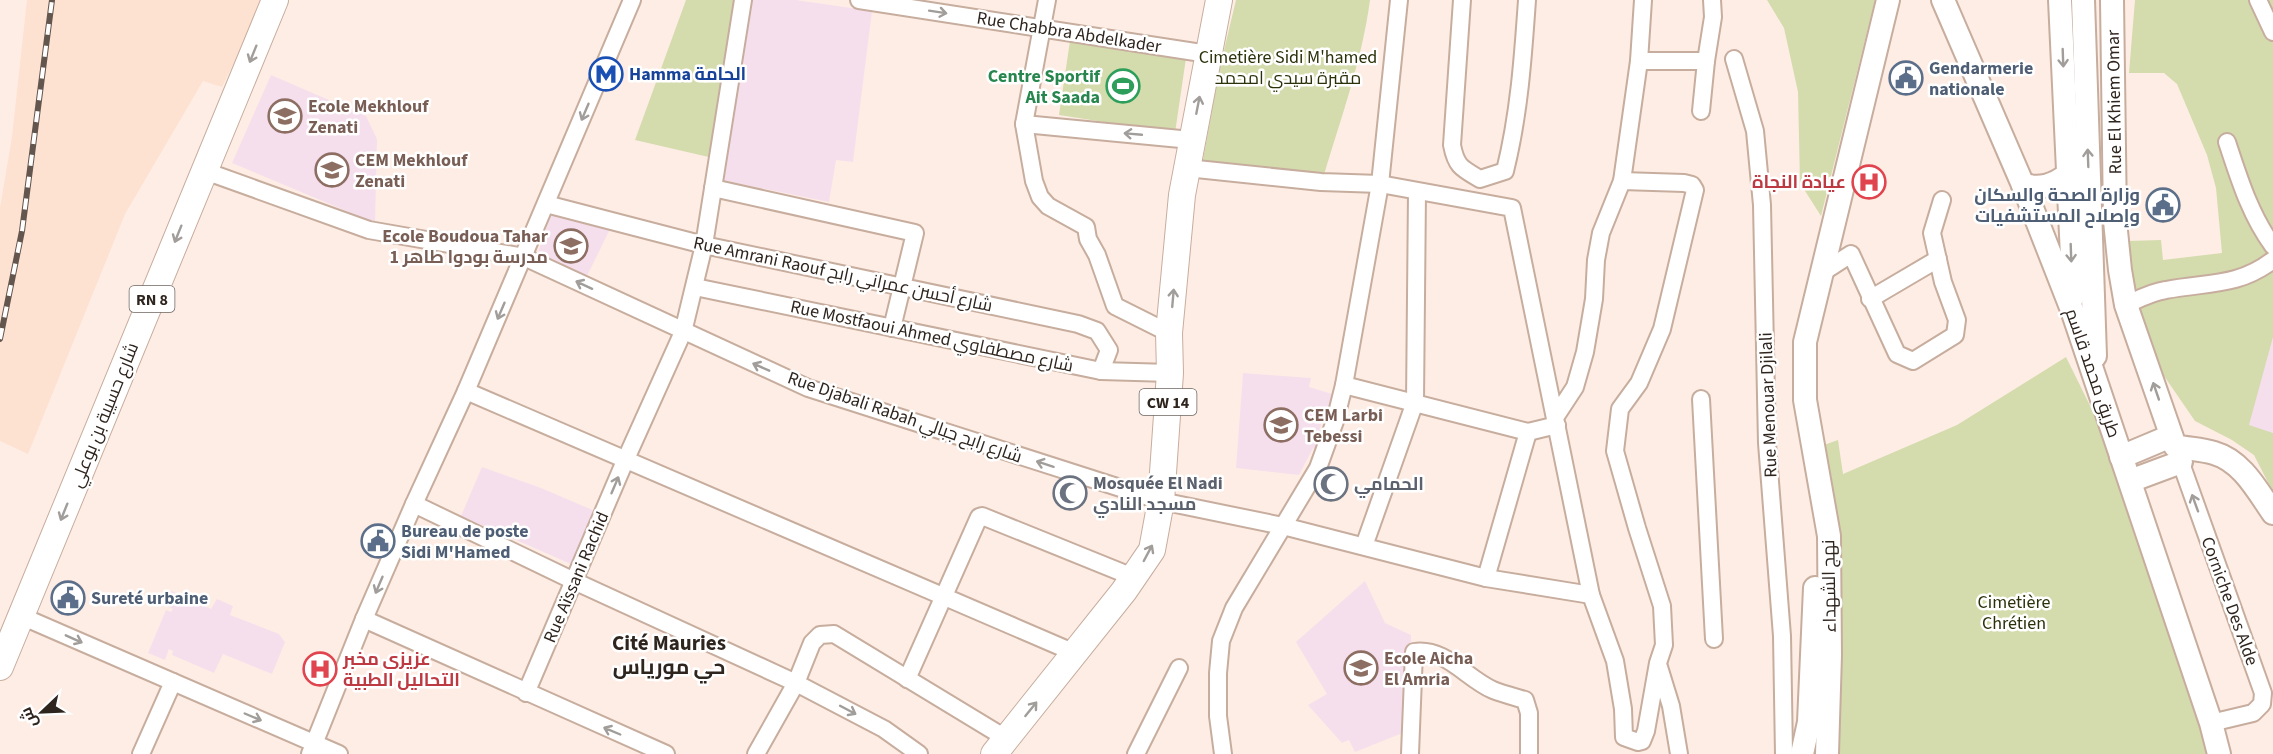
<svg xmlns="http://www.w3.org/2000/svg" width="2273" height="754" font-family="'Source Sans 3',Cairo,sans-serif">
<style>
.built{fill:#fde1d1}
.education{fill:#f6dfed}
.green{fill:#d4dcad}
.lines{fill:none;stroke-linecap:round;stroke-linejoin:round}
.street-casing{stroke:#c7ad9e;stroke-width:20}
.secondary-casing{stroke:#c7ad9e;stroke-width:26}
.primary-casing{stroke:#c7ad9e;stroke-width:28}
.street{stroke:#fff;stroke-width:16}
.secondary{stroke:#fff;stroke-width:22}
.primary{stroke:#fff;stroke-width:26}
.rail-casing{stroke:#62564f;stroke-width:6}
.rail{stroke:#fff;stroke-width:4;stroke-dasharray:11;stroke-linecap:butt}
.oneway{stroke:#a19d9a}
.labels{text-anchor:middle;stroke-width:5;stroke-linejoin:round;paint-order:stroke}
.shield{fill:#fff;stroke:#6d6662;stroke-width:1.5}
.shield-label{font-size:16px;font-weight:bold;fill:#2f251f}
.street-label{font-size:18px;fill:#2f251f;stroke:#fff}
.park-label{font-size:18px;fill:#2c310a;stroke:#fff}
.service-label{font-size:18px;font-weight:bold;fill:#4e5e75;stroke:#fff;text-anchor:start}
.transit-label{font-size:18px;font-weight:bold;fill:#164399;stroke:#fff;text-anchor:start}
.leisure-label{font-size:18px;font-weight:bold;fill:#27864d;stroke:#fff;text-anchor:end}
.education-label{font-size:18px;font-weight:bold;fill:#785e54;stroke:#fff;text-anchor:start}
.health-label{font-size:18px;font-weight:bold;fill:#be3a42;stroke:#fff;text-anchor:end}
.worship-label{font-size:18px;font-weight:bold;fill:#5b616d;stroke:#fff;text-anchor:start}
.quarter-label{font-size:21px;font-weight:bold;fill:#2f251f;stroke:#fff}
</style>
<rect width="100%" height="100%" fill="#feede4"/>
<path class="built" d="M 27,0 L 261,0 L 238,55 L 222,87 L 203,81 L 125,214 L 28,454 L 0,441 L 0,208 L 12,137 Z"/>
<g class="education">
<path d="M 751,0 L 796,0 L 872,11 L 853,162 L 836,160 L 829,202 L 722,180 Z"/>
<path d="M 271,75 L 366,116 L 377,139 L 375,223 L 232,163 Z"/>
<path d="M 553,209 L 612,225 L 587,276 L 537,255 Z"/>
<path d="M 2273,324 L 2273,492 L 2254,455 L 2232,440 Z"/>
<path d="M 1243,373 L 1311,378 L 1309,387 L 1339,396 L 1326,417 L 1323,417 L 1319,432 L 1325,435 L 1319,451 L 1313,448 L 1299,475 L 1236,468 Z"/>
<path d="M 482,467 L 541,488 L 595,511 L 571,564 L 461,516 Z"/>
<path d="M 1365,581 L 1385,623 L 1411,635 L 1410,730 L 1355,752 L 1349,740 L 1342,743 L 1308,705 L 1327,694 L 1296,642 Z"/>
<path d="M 169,590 L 211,609 L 217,599 L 233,606 L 230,615 L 279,634 L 285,642 L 272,674 L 223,654 L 214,673 L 172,655 L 173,651 L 169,649 L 165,660 L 148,653 L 166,610 L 171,612 L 173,609 L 163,604 Z"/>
</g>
<g class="green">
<path d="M 686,0 L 736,0 L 713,158 L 635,140 Z"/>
<path d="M 1236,0 L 1370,0 C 1362,60 1341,118 1324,175 L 1202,165 L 1219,71 Z"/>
<path d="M 1767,0 L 1875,0 L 1821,216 L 1800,183 L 1798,92 L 1784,28 Z"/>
<path d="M 2135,0 L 2273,0 L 2273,337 L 2249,425 L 2273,433 L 2273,492 L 2254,455 L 2232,440 L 2195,421 L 2149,354 L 2138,310 L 2128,241 L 2161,240 L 2163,260 L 2222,253 L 2216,188 L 2207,155 L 2177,84 L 2164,73 L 2129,73 Z"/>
<path d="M 1070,41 L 1186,58 L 1175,133 L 1059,115 Z"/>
<path d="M 2066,357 L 2105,436 L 2213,754 L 1838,754 L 1821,446 L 1838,440 L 1843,474 L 1957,425 Z"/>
</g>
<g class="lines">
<g class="street-casing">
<g id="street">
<path d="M 859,0 L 1208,54"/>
<path d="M 1047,0 L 1024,124 L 1034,181 L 1040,197 L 1048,206 L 1086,227 L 1088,239 L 1097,255 L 1115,306 L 1169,333"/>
<path d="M 1462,0 L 1452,145 C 1456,166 1461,168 1480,179 L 1505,171 C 1519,115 1523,58 1527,0"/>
<path d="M 2258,0 L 2273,32"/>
<path d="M 1734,59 L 1755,131 L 1762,205 L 1767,443 L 1782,636 L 1784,754"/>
<path d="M 1639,61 L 1706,61"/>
<path d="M 1701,111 L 1706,61 L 1713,17 L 1712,0"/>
<path d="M 1024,124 L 1191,140"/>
<path d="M 2227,142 C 2239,178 2250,215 2273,246"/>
<path d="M 1187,168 L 1321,182 L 1380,184 L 1512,208 L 1591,595 L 1615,661 L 1623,709 L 1624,737 L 1638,742 L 1642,741 L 1646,731 L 1658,663 L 1664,645 L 1662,606 L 1637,528 L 1615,451 L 1620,409 L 1639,383 L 1662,329 L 1695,190 L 1692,185 L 1684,183 L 1622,181 L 1601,233 L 1596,260 L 1594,299 L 1585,352 L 1575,387 L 1556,416"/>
<path d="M 205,171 L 369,230 L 524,257 L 808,388 L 1161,501 L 1283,526 L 1486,578 L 1591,595"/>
<path d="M 1622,181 L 1639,61 L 1643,0"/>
<path d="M 713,188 L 915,233 L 892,328"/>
<path d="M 546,204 L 704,245 L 1078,324 L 1097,331 L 1109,350 L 1101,371"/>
<path d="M 1820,274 L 1851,254 L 1897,354 L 1913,361 L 1955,335 L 1957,320 L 1943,282 L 1932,233 L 1942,200"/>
<path d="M 695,287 L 1101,371 L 1170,373"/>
<path d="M 1870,299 L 1938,259"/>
<path d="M 2126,305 C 2139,299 2151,292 2166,290 C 2207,282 2238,287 2273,260"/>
<path d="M 1344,385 L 1528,432 L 1557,425"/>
<path d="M 466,391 L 1075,653"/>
<path d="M 1701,399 L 1714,639"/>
<path d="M 2177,452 L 2263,693 L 2262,704 L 2253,713 L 2211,723"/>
<path d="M 414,504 L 574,581 L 796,683 L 884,729 L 919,754"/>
<path d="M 1364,546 L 1415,402 L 1417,192"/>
<path d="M 1486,578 L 1528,432"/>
<path d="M 21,616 L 339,754"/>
<path d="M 364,619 L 666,754"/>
<path d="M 1659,667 L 1671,706 L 1679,754"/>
<path d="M 907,679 L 979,517 L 982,516 L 1133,577"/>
<path d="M 526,693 L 625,461 L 683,332 L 704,245 L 743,0"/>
<path d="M 141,754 L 173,682"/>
<path d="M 310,754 L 364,619 L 414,504 L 466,391 L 632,0"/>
<path d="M 756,754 L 796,683 L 812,643 L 820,635 L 834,634 L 1007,739"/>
<path d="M 1136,754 L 1179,668"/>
<path d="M 1223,754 L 1218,716 L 1218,673 L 1221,641 L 1234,608 L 1318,468 L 1335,421 L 1344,385 L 1380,184 L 1399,0"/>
<path d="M 1410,754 L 1414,652 C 1445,647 1467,679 1493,690 C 1503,694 1515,697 1525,700 L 1529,713 L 1529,754"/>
</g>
</g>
<g class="secondary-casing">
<g id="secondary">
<path d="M 1943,0 L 2023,185 L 2072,310 L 2211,723 L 2219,754"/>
<path d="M 2060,0 L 2072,256 L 2072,298"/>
<path d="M 2083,0 L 2095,356"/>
<path d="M 2112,0 L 2115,221 L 2120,270 L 2126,305 L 2175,446 C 2188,449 2201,449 2214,453 C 2242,461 2257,490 2273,513"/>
<path d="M 2023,185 C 2040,189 2053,186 2067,175"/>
<path d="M 2121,457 L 2171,436"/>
<path d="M 2130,481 L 2181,462"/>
<path d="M 1802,754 L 1809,722 L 1815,588"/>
<path d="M 1827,754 L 1830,655 L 1829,536 L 1805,400 L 1805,342 L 1888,0"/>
</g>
</g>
<g class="primary-casing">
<g id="primary">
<path d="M 0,667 L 275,0"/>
<path d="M 994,754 L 1124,591 L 1152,550 L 1161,501 L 1170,373 L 1169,333 L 1182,195 L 1219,0"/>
</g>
</g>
<use href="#street" class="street"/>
<use href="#secondary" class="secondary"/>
<use href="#primary" class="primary"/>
<g class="rail-casing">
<path id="rail" d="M 0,339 L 22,231 L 52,0"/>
</g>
<use href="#rail" class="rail"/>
</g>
<defs><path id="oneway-shaft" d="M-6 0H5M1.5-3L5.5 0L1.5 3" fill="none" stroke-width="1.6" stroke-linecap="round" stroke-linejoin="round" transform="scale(1.5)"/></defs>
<g class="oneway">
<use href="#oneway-shaft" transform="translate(938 12) rotate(9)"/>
<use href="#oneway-shaft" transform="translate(253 54) rotate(112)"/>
<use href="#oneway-shaft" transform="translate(2063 58) rotate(88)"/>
<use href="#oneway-shaft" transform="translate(1198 105) rotate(-79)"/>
<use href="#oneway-shaft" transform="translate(585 112) rotate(113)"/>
<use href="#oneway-shaft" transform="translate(1133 134) rotate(-175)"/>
<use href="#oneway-shaft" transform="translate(2088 158) rotate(-92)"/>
<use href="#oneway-shaft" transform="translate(178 234) rotate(112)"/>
<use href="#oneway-shaft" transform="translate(2071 253) rotate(88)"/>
<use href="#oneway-shaft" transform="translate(584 285) rotate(-155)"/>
<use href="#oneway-shaft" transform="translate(1173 298) rotate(-85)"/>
<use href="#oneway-shaft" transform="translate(501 311) rotate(113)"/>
<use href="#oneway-shaft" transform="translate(761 367) rotate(-156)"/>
<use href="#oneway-shaft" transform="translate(2156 391) rotate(-109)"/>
<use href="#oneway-shaft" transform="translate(1045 464) rotate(-162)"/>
<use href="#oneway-shaft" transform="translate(615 485) rotate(-67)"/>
<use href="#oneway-shaft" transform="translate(2195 503) rotate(-110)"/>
<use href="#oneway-shaft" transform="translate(64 512) rotate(112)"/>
<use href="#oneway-shaft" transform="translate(1148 553) rotate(-62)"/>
<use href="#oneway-shaft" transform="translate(379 585) rotate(113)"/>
<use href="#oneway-shaft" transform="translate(74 639) rotate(24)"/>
<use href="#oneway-shaft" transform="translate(1031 709) rotate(-51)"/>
<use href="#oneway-shaft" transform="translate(848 710) rotate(28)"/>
<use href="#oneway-shaft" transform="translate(253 717) rotate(23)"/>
<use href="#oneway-shaft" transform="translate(612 731) rotate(-157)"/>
</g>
<defs>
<g id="metro-ring" transform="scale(1.725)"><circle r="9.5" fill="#fff" stroke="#1a4fb4" stroke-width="1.5"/><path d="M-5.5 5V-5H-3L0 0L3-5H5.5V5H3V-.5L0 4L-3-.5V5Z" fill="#1a4fb4"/></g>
<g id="civic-ring" transform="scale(1.725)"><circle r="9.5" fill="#fff" stroke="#5c6f8a" stroke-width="1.5"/><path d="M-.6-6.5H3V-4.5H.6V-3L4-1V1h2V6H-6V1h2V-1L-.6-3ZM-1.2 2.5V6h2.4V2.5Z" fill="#5c6f8a"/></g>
<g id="stadium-ring" transform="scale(1.725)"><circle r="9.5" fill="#fff" stroke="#2e9e5b" stroke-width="1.5"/><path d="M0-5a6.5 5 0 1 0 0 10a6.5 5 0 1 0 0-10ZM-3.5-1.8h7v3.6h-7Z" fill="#2e9e5b"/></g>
<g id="school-ring" transform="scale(1.725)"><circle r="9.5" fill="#fff" stroke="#8d6e63" stroke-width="1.5"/><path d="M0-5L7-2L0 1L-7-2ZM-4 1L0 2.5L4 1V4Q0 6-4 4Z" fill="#8d6e63"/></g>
<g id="hospital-ring" transform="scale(1.725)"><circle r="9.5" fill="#fff" stroke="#e0444e" stroke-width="1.5"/><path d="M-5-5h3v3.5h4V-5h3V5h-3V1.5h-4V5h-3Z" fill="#e0444e"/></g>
<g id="mosque-ring" transform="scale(1.725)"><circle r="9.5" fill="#fff" stroke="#6b7280" stroke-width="1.5"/><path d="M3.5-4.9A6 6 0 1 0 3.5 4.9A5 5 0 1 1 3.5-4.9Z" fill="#6b7280"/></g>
</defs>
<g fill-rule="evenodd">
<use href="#metro-ring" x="606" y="74"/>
<use href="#civic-ring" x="1906" y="78"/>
<use href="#stadium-ring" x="1123" y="86"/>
<use href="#school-ring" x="285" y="116"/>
<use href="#school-ring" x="332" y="170"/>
<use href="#hospital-ring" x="1869" y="182"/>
<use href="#civic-ring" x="2163" y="205"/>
<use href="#school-ring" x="571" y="246"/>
<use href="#school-ring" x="1281" y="425"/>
<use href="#mosque-ring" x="1331" y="484"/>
<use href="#mosque-ring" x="1070" y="493"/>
<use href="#civic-ring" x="378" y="541"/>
<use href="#civic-ring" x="68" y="598"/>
<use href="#school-ring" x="1361" y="668"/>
<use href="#hospital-ring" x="320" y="669"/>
</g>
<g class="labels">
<g class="shield">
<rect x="129.5" y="286" width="45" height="26" rx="4.5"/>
<rect x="1139.5" y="389" width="57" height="26" rx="4.5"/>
</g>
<g class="shield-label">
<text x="152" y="305">RN 8</text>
<text x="1168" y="408">CW 14</text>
</g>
<g class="street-label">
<text transform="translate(1069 32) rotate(9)" y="6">Rue Chabbra Abdelkader</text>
<text transform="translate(2114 102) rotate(-91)" y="6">Rue El Khiem Omar</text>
<text transform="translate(843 274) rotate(12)" y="6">Rue Amrani Raouf شارع أحسن عمراني رابح</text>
<text transform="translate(932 336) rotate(12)" y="6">Rue Mostfaoui Ahmed شارع مصطفاوي</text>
<text transform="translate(2093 373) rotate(71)" y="6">طريق محمد قاسم</text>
<text transform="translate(1768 405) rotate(-92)" y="6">Rue Menouar Djilali</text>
<text transform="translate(104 415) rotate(-68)" y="6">شارع حسيبة بن بوعلي</text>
<text transform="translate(905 417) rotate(19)" y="6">Rue Djabali Rabah شارع رابح جبالي</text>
<text transform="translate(576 577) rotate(-67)" y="6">Rue Aïssani Rachid</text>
<text transform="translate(1829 586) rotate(-91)" y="6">نهج الشهداء</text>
<text transform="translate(2230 601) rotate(70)" y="6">Corniche Des Alde</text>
</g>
<g class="park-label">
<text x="1288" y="63">Cimetière Sidi M'hamed<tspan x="1288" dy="21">مقبرة سيدي امحمد</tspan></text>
<text x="2014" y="608">Cimetière<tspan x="2014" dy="21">Chrétien</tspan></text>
</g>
<g class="service-label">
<text x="1929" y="74">Gendarmerie<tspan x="1929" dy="21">nationale</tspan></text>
<text x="2140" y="201" text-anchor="end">وزارة الصحة والسكان<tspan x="2140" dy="21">وإصلاح المستشفيات</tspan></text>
<text x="401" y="537">Bureau de poste<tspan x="401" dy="21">Sidi M'Hamed</tspan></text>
<text x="91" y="604">Sureté urbaine</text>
</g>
<g class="transit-label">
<text x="629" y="80">Hamma الحامة</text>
</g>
<g class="leisure-label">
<text x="1100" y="82">Centre Sportif<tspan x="1100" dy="21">Ait Saada</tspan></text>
</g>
<g class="education-label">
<text x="308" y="112">Ecole Mekhlouf<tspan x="308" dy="21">Zenati</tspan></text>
<text x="355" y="166">CEM Mekhlouf<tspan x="355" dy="21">Zenati</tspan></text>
<text x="548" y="242" text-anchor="end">Ecole Boudoua Tahar<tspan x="548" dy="21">1 مدرسة بودوا طاهر</tspan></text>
<text x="1304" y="421">CEM Larbi<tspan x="1304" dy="21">Tebessi</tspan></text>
<text x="1384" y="664">Ecole Aicha<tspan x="1384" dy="21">El Amria</tspan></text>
</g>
<g class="health-label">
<text x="1846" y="188">عيادة النجاة</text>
<text x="343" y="665" text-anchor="start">عزيزي مخبر<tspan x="343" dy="21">التحاليل الطبية</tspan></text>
</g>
<g class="worship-label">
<text x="1093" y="489">Mosquée El Nadi<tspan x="1093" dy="21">مسجد النادي</tspan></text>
<text x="1354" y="490">الحمامي</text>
</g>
<g class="quarter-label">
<text x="669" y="650">Cité Mauries<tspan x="669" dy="24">حي مورياس</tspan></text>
</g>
</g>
<g transform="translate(42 712) rotate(247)" stroke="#ffffff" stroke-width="4.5" paint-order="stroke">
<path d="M0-4.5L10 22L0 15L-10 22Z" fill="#2f251f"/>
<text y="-9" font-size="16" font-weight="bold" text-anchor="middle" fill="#2f251f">ش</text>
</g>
</svg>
